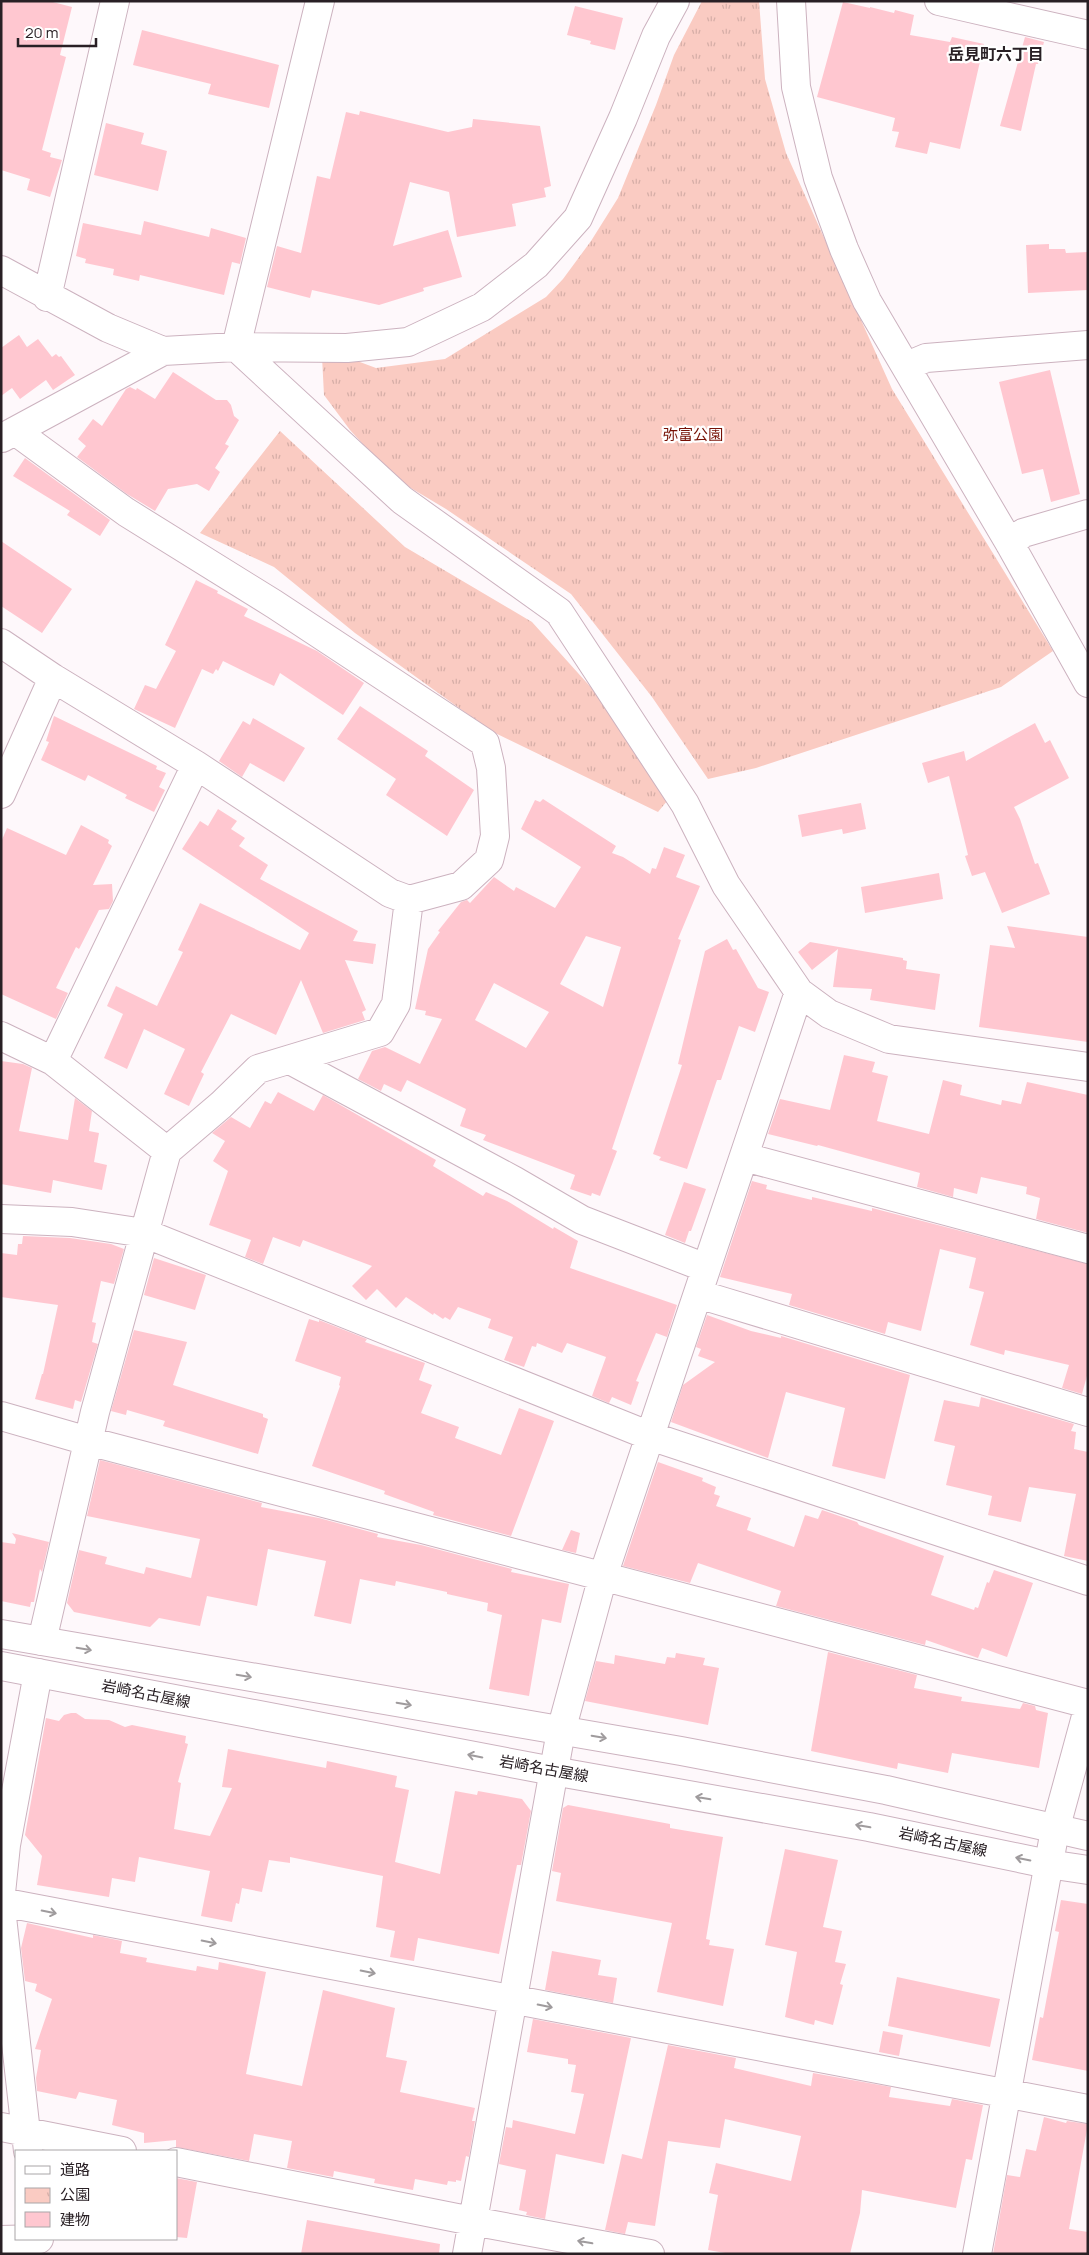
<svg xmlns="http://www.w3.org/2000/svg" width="1089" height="2255" font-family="Manrope,'Noto Sans JP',sans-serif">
<defs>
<pattern id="park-tufts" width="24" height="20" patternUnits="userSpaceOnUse" patternTransform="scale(1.25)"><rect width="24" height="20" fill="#facbc2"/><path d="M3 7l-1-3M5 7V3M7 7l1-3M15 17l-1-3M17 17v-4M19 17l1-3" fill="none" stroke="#d6aea7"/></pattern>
</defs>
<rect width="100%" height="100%" fill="#fef8fb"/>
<path fill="url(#park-tufts)" d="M702 1H759L765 79 786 153 892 389 1053 651 1001 687 756 768 708 779 652 697 571 594 446 509 394 478 350 430 324 395 322 357 341 355 376 368 445 359 546 297 563 279 591 241 618 198 656 105 674 55Z
M280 431 405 547 532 622 624 724 672 795 658 812 491 731 355 633 274 567 200 533Z"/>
<path fill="#ffc7d0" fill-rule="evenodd" d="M1 1H49L72 7 60 55 66 57 42 150 51 153 50 157 62 160 50 197 27 190 30 179 1 170Z
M843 2 870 8V7L894 13 895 10 914 15 910 35 950 42 952 37 984 44 960 149 930 142 927 154 895 147 899 132 892 131 895 118 817 97Z
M575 6 623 18 615 50 590 44 591 41 567 35Z
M142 30 279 65 269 108 208 94 211 84 133 65Z
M1025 37 1044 42 1038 64H1036L1021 131 1000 126Z
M360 111 448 132 472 127 473 119 540 126 551 186 544 188 546 197 512 204 516 226 457 237 449 192 410 182 393 246 448 230 462 277 423 288 424 291 379 305 312 290 310 298 267 287 277 246 301 253 317 176 330 179 346 112 359 115Z
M106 123 144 133 141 144 167 151 158 191 94 175Z
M144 221 209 237 211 228 246 238 240 264 232 262 224 295 140 275 139 281 113 275 114 269 85 263 86 259 76 256 83 223 141 235Z
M1049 244V249H1065L1066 253 1088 252V290L1028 293 1026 245Z
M19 335 27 347 38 339 52 357 56 354 59 357 61 356 75 375 53 390 46 380 20 399 12 388 1 396V348Z
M1050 370 1080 494 1051 502 1043 469 1022 474 999 382Z
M173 372 216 400H227L231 405 234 416 239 420 225 444 229 446 215 468 220 472 209 491 197 484 168 489 155 511 127 494 77 457 86 446 78 439 93 419 102 426 126 389 130 387 136 390 137 388 155 399Z
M25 458 110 520 100 536 67 515 70 511 13 476Z
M1 541 72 589 42 633 1 606Z
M196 580 218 591 217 593 248 609 244 616 317 651 364 683 343 715 280 673 274 686 223 661 218 671 216 669 213 674 202 669 175 728 134 709 145 685 156 689 176 651 165 645Z
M360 706 428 751 425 756 474 790 447 836 386 795 396 779 337 739Z
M54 716 157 766 156 769 166 773 159 787 165 790 154 812 125 798 127 795 88 775 85 781 41 760 49 742 46 741Z
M253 718 305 748 284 782 250 763 242 777 219 761 243 721 250 725Z
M1035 723 1045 743 1050 740 1069 778 1014 807 1020 819 1035 864 1038 863 1050 894 1002 913 985 872 972 876 965 856 968 855 949 776 928 783 922 763 964 751 966 761Z
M543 799 616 846 612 853 623 857 650 874 652 868 656 869 664 847 685 855 676 877 700 886 678 939 681 940 612 1149 617 1151 600 1196 592 1193 591 1196 570 1189 575 1175 483 1140 486 1135 460 1126 466 1109 407 1080 401 1092 384 1084 381 1091 358 1079 372 1051 385 1047 420 1064 442 1019 425 1015 426 1011 415 1009 428 949 440 932 438 931 461 902 467 900 470 903 494 877 514 891 516 887 555 908 581 867 521 829 535 800 540 802ZM586 936 621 947 603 1007 560 984ZM494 983 549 1012 526 1048 475 1020Z
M861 803 866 829 843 834 842 829 802 837 798 815Z
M218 809 237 821 231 829 245 838 239 846 268 865 260 879 358 931 353 941 376 944 373 964 345 960 366 1010 362 1012 365 1020 323 1033 301 980 276 1035 231 1014 201 1072 204 1074 189 1106 164 1094 185 1049 144 1029 127 1069 104 1058 123 1014 107 1006 116 986 157 1006 183 952 178 950 200 903 300 950 309 933 182 849 200 821 208 826Z
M81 825 109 840 108 843 112 846 93 885 112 884 113 901 109 909 99 910 79 949 76 947 56 988 68 993 56 1019 1 994V842L7 828 66 855Z
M939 873 943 899 865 913 861 887Z
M1007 926 1088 937V1042L979 1027 990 945 1015 948Z
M727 939 733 950 736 949 758 988 769 992 755 1032 739 1026 721 1080H717L687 1169 659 1160 661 1157 653 1154 682 1065 678 1064 705 951Z
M810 942 903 958V960L907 961 906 969 940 974 935 1010 870 1000 872 989 833 987 838 949 812 970 798 952Z
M844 1055 875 1062 872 1072 888 1076 877 1121 929 1134 943 1080 962 1085 960 1095 1001 1105 1002 1100 1021 1104 1027 1082 1088 1095V1233L1036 1219 1040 1198 1026 1194 1027 1187 981 1177 977 1194 954 1188 953 1197 917 1187 920 1173 818 1145 817 1146 768 1134 780 1099 830 1110Z
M1 1061 23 1064 32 1068 19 1131 68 1140 75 1098 92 1111 89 1131 99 1133 94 1162 107 1165 102 1190 53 1180 51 1193 1 1184Z
M278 1092 314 1111 323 1095 436 1160 433 1166 483 1196 486 1192 507 1201 553 1229 554 1227 578 1241 570 1268 677 1305 667 1337 656 1333 636 1381 639 1382 631 1405 612 1397 609 1403 592 1396 606 1357 567 1343 562 1353 537 1343 536 1347 532 1346 524 1367 504 1360 513 1337 488 1328 491 1319 458 1307 450 1320 445 1317 443 1319 434 1313 433 1315 406 1297 396 1308 377 1289 366 1300 352 1286 372 1266 303 1240 300 1247 273 1237 263 1264 245 1257 251 1240 209 1225 228 1171 213 1161 225 1141 212 1133 231 1117 250 1128 265 1101 271 1104Z
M752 1181 767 1185 766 1189 812 1200V1197L872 1211V1208L1088 1264V1372L1082 1394 1062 1388 1069 1365 1005 1350 1004 1355 970 1345 984 1292 969 1288 976 1258 940 1249 921 1331 888 1322 885 1334 789 1305 792 1294 720 1277Z
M684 1182 706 1189 691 1231H689L685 1243 665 1235Z
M23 1236 70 1238 111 1244 124 1249 114 1284 101 1281 92 1322 96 1323 92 1342 98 1344 81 1402 75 1400 73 1409 35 1399 42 1374H43L58 1305 1 1297V1253L17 1255 18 1244H22Z
M154 1258 206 1275 195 1310 144 1295Z
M707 1315 751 1331 781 1338V1336L910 1375 885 1479 832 1466 845 1408 786 1392 768 1458 671 1422 683 1385 715 1362 698 1356 701 1349 696 1347Z
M309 1319 319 1322V1320L367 1339 365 1342 425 1363 419 1380 432 1385 421 1413 459 1427 455 1438 501 1455 519 1408 554 1421 511 1536 433 1515 434 1512 384 1494 385 1491 312 1466 340 1386 339 1385 341 1377 295 1361Z
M134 1330 187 1342 173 1385 263 1414V1417L268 1419 258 1454 163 1426 165 1421 127 1410 126 1415 111 1411Z
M981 1397 1074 1424 1071 1431 1076 1432 1074 1449 1088 1452V1561L1064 1556 1076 1494 1029 1487 1021 1522 988 1515 992 1496 946 1485 955 1446 934 1441 944 1400 979 1407Z
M100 1460 262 1503 261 1507 319 1518 378 1534 377 1537 421 1545 512 1569 511 1572 569 1584 561 1623 542 1619 529 1696 489 1689 502 1615 487 1611 488 1603 447 1594V1592L396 1581 395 1586 360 1579 351 1624 314 1616 326 1561 268 1549 257 1606 207 1596 200 1626 159 1618 150 1627 74 1612 67 1603 79 1550 107 1557 105 1564 144 1574 146 1567 191 1578 200 1539 87 1516Z
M658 1462 703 1478 702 1481 716 1487 714 1494 720 1496 716 1506 751 1518 747 1530 794 1547 805 1515 818 1519 822 1510 857 1522 859 1525 944 1556 931 1595 974 1610 975 1607 978 1608 987 1582 989 1583 994 1570 1033 1583 1007 1657 982 1648 978 1658 926 1640 925 1645 776 1606 781 1591 698 1563 690 1583 623 1566Z
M571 1530 580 1533 576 1553 562 1550Z
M12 1533 49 1542 42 1572 40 1569 34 1602H31L30 1607 1 1601V1542L15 1544 16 1539Z
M828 1652 917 1675 914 1688 962 1697 961 1701 1020 1709 1023 1703 1035 1706 1036 1710 1048 1713 1039 1768 952 1753 948 1773 898 1763 897 1769 811 1751Z
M676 1653 705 1658 703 1665 719 1668 708 1725 585 1701 596 1661 614 1664 615 1655 665 1664 667 1657 675 1658Z
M71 1713H76L85 1719 109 1720 125 1727 132 1725 186 1736 185 1743 188 1744 178 1782 181 1783 174 1829 210 1836 232 1788 222 1787 228 1749 326 1768 327 1761 397 1776 395 1787 409 1790 395 1862 440 1874 455 1791 477 1795 478 1791 522 1799 531 1811 521 1865H517L499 1954 418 1938 414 1961 390 1957 395 1931 376 1927 383 1876 290 1857V1863L269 1860 262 1892 242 1888 239 1904 236 1903 232 1922 201 1916 210 1871 139 1857 135 1882 112 1878 109 1897 37 1885 42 1856 25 1835 46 1718 59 1721 64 1715Z
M568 1805 670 1824V1828L723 1837 706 1939 710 1940 709 1945 734 1949 723 2006 657 1992 672 1923 556 1901 561 1873 552 1871 563 1808Z
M785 1849 838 1860 823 1927 842 1931 835 1962 846 1964 840 1984 843 1985 833 2025 815 2020 814 2025 785 2017 797 1952 765 1945Z
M1061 1900 1088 1904V2071L1032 2060 1040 2017 1043 2018 1059 1932 1055 1931Z
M27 1923 93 1938V1935L122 1941 120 1953 147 1958 146 1962 196 1971 197 1966 218 1970 219 1962 266 1972 246 2074 302 2086 323 1990 395 2008 386 2057 407 2061 400 2092 475 2108 472 2121H475L469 2157 466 2156 461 2181 456 2180V2182L448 2181 447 2185 415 2179 413 2190 374 2183 375 2179 334 2171 333 2177 287 2168 292 2141 254 2134 249 2161 176 2147V2140L144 2143V2133L112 2125 117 2100 79 2092 76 2099 37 2091 36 2078 41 2050 35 2049 52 1999 35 1991 37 1984 25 1981 21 1948Z
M552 1951 601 1960 598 1975 617 1978 613 2003 545 1990Z
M897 1977 1000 1999 990 2047 888 2026Z
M533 2019 631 2038 604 2164 556 2154 545 2219 526 2215 527 2212 519 2210 526 2170 499 2164 506 2127 512 2128 513 2120 575 2134 584 2094 571 2092 576 2065 568 2064V2059L527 2052Z
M883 2031 903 2035 899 2056 879 2052Z
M668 2045 736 2058 734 2068 811 2086 813 2073 891 2087 889 2097 950 2106 952 2099 983 2105 972 2160 966 2159 956 2208 862 2190 860 2213 850 2254H731L708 2250 718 2195 709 2193 716 2163 791 2181 801 2136 725 2119 720 2148 668 2141 655 2226 628 2222 625 2234 605 2230 622 2154 642 2159Z
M1044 2117 1066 2123 1067 2121 1088 2124 1069 2229 1088 2232V2254H993L1007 2175 1020 2177 1026 2149 1036 2151Z
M176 2178 197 2182 187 2238 176 2237Z
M307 2220 440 2244 439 2254H301Z"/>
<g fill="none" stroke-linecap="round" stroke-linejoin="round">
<defs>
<path id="minor" d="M320 1 236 347 347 348 408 342 482 307 536 265 578 218 623 118 656 36 675 1
M791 1 796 87 818 178 844 249 867 301 1010 544 1088 683
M939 1 1088 35
M1 270 108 328 163 351 236 347 402 500 559 612 685 804 726 885 799 992 829 1014 889 1039 1088 1067
M47 297 115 1
M907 366 926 358 1088 345
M2 438 163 351
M1010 544 1023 533 1088 514
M1 643 53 678 196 765 390 893 409 900 461 886 489 860 495 836 491 768 485 743 274 604 126 512 15 431
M1 794 53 678
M1 1036 53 1061 167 1151
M290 1060 515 1181 582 1220 706 1268
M53 1061 196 765
M744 1157 1088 1249
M1 1219 72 1222 144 1233 650 1436 1088 1581
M698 1294 1088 1412
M1 1416 88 1441 1088 1704
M42 1641 95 1412 167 1151 221 1105 258 1069 380 1032 396 1004 409 900
M1 1893 6 1845 38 1673
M1 1902 1088 2109
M1 1908 28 2151
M1 2127 122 2151
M176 2162 472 2221 650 2254
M1 2240 39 2239
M467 2254 561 1731 603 1576 799 992
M977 2254 1055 1830 1088 1709"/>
<path id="major" d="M1 1634 681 1751 886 1790 1088 1836
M1 1666 553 1771 869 1827 1048 1864 1088 1870"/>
</defs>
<use href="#minor" stroke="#ccb2bf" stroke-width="30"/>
<use href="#major" stroke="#ccb2bf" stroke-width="30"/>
<use href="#minor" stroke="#fff" stroke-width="28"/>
<use href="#major" stroke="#fff" stroke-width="28"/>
</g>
<defs><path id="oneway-shaft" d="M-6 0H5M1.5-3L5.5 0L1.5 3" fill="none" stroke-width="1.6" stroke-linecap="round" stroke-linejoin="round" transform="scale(1.25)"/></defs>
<g stroke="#9f9b9d">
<use href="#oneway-shaft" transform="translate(84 1649) rotate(10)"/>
<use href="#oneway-shaft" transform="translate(244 1676) rotate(10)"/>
<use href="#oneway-shaft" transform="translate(404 1704) rotate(10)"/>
<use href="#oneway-shaft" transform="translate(599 1737) rotate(10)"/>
<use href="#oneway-shaft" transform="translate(475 1756) rotate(-169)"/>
<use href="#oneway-shaft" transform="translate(703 1798) rotate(-170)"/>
<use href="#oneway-shaft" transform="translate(863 1826) rotate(-170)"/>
<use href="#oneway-shaft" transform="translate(1023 1859) rotate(-168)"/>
<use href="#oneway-shaft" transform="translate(49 1912) rotate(11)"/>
<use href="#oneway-shaft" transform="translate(209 1942) rotate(11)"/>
<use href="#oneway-shaft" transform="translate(368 1972) rotate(11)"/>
<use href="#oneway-shaft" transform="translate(545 2006) rotate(11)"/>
<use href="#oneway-shaft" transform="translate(585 2242) rotate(-170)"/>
</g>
<g text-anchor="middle" stroke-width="4.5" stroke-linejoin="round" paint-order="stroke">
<g font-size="15" fill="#771105" stroke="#fff">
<text x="693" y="440">弥富公園</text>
</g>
<g font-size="15" fill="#292025" stroke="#fff">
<text transform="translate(146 1694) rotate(11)" y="5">岩崎名古屋線</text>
<text transform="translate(544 1769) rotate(10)" y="5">岩崎名古屋線</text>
<text transform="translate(943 1842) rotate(12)" y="5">岩崎名古屋線</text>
</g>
<g font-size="16" font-weight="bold" fill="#292025" stroke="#fff">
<text x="996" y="60">岳見町六丁目</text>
</g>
</g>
<rect width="1089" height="2255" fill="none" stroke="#292025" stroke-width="5"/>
<rect x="15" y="2150" width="162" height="90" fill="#ffffff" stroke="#a9a6a8"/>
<rect x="25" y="2166" width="25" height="8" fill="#ffffff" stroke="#a9a6a8"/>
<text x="60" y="2175" font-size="15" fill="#292025">道路</text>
<rect x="25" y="2188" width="25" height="15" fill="url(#park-tufts)" stroke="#a9a6a8"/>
<text x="60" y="2200" font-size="15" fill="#292025">公園</text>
<rect x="25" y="2212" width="25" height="15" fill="#ffc7d0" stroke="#a9a6a8"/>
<text x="60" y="2225" font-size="15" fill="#292025">建物</text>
<path d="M18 38v8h78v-8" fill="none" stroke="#292025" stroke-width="2.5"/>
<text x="25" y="38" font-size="15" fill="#292025" stroke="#ffffff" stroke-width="4" paint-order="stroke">20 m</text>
</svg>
